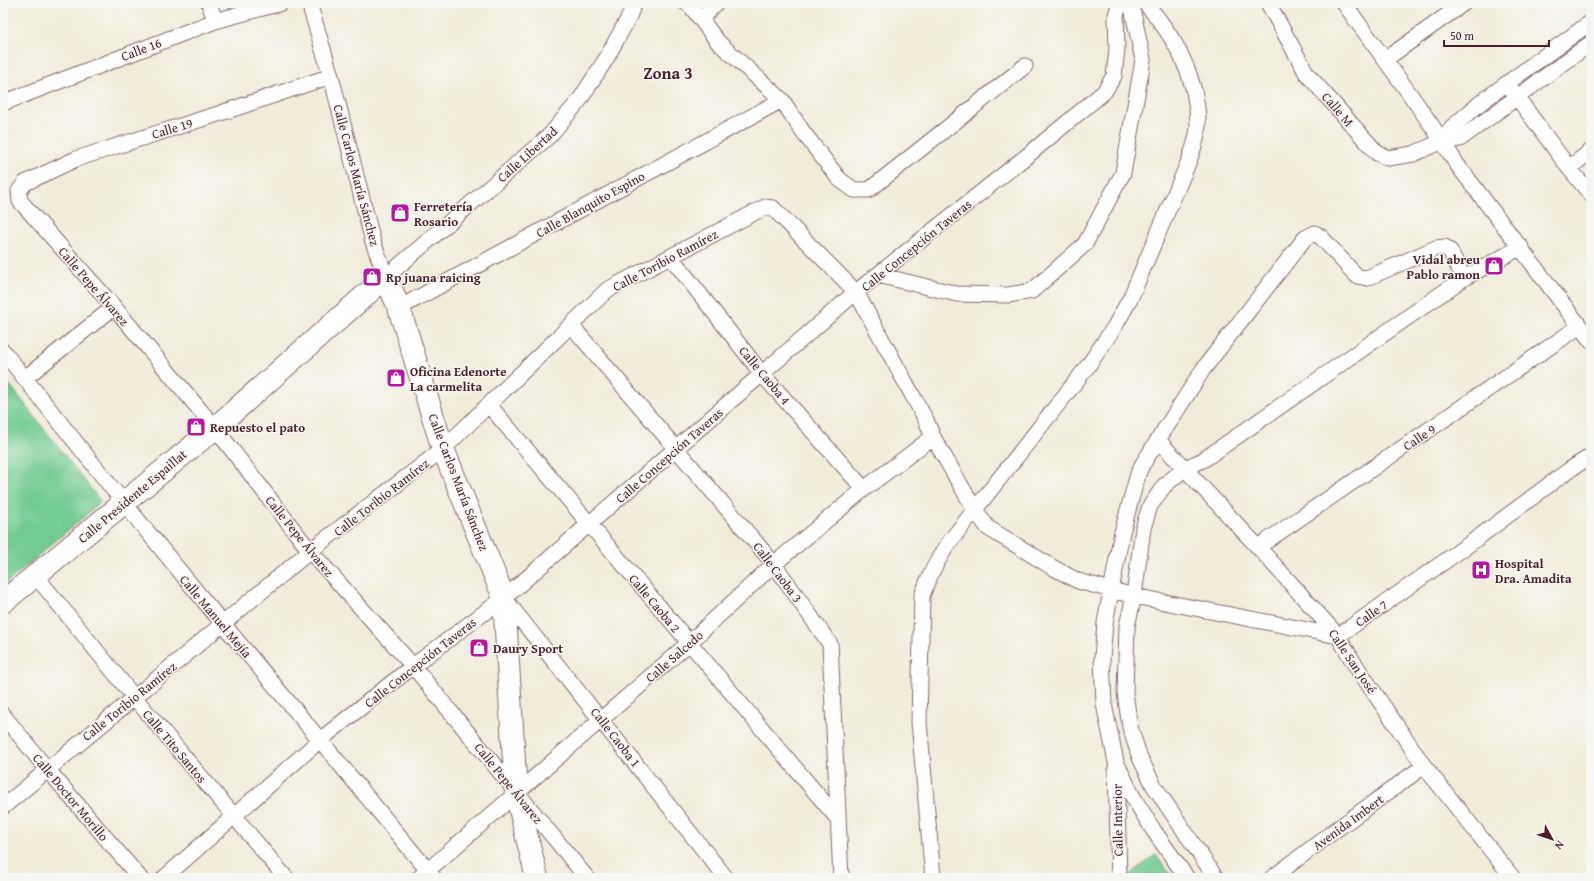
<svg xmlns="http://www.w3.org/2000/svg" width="1594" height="881" font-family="'Gentium Book Plus',serif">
<rect width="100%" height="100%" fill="#f6f6f2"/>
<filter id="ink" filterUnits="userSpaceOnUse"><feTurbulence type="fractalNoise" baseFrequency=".025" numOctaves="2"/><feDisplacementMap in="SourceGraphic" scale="8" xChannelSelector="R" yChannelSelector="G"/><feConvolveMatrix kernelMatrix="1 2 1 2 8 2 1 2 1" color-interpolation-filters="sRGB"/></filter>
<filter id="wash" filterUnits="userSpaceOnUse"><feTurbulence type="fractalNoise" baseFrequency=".012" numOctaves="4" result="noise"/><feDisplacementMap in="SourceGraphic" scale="16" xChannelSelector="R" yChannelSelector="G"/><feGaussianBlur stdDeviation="0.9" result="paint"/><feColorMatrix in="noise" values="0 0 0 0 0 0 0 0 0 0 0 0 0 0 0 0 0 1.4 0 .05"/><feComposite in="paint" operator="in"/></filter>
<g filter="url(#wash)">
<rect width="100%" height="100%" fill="#f1ecda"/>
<path fill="#70ca92" stroke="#5d745e" d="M3 376 101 502 3 586Z
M1156 855 1173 878H1125Z"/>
</g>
<g filter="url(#ink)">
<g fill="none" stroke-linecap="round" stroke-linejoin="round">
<defs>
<path id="street" d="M209 3 215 21
M309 3 331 76 373 242 386 277 549 136 579 101 606 59 629 17 634 3
M686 3 690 5 718 42 782 100 803 132 839 179 854 190H869L1025 66
M1268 3 1307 74 1377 153 1388 158 1413 154 1443 141 1460 139 1591 43
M1344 3C1381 56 1422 107 1456 163L1591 341
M701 19 716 3
M1386 59 1464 3
M331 76 218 114 76 159 25 183 19 191 20 201 114 307 215 428 310 551 413 666 587 878
M1511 89 1569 168 1591 195
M3 103 215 21 281 3
M1443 141 1452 127 1484 100 1591 22
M1569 168 1591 151
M671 257 762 374 864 489
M878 275 957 294 1008 295 1032 291 1085 244 1123 173 1143 60 1131 3
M399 308 782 100
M571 325 774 564 830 644 841 878
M3 351 124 503 223 624 320 740 434 878
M25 378 114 307
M489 405 838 819
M1158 440 1258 547 1338 636 1354 663 1424 766 1513 878
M1258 547 1580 326
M36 576 134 697 286 878
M504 598 726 878
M3 715 47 769 140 878
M1116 767 1119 878
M3 807 310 551 443 449 607 290 765 207 773 208 856 292 926 420 933 437 975 510 988 528 1052 567 1078 581 1134 596 1338 636 1468 545 1569 470 1591 456
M164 878 320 740 413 666 504 598 856 292 1033 151 1104 92 1114 76 1117 49 1116 15 1120 3
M419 878 689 643 774 564 864 489 933 437
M933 878 919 722 922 596C929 575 938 558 951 540L1088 366 1115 326 1130 299 1189 161C1193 149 1198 138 1198 125 1198 79 1175 36 1145 3
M1187 878 1154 831 1133 797 1116 762 1104 704 1102 658 1105 623 1122 532 1138 474 1142 465 1204 368 1305 238 1315 233 1322 238 1352 271 1357 276 1367 278 1436 248 1445 247 1450 251 1464 278
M1216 878 1154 786 1140 758 1130 727 1125 693 1127 626 1134 596 1143 528 1150 506 1164 486 1185 468 1203 460 1464 278 1521 247
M1272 878 1337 829 1424 766"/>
<path id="secondary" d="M3 602 215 428 386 277 399 308 443 449 504 598 516 793 537 878"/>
</defs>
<use href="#street" stroke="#846768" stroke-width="17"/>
<use href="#secondary" stroke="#846768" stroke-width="24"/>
<use href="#street" stroke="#fff" stroke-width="15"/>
<use href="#secondary" stroke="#fff" stroke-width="22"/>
</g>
</g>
<defs>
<symbol id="shop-square" viewBox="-11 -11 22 22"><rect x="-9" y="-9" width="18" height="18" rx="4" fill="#b5179e" stroke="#f6f6f2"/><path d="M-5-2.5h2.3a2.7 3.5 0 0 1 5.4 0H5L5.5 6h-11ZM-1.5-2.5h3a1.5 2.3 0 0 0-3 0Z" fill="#fff"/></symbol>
<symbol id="hospital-square" viewBox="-11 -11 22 22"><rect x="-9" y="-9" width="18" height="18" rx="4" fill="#b5179e" stroke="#f6f6f2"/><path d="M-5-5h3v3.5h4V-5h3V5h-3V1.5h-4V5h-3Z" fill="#fff"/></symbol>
</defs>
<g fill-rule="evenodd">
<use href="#shop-square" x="389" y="202" width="22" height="22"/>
<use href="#shop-square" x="1483" y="255" width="22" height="22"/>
<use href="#shop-square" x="361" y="266" width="22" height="22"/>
<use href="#shop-square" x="385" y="367" width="22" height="22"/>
<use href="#shop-square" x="185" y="416" width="22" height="22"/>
<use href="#hospital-square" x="1470" y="559" width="22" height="22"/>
<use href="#shop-square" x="468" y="637" width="22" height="22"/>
</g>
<g text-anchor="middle" stroke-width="3" stroke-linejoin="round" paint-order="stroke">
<g font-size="13" fill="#4a1f2b" stroke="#f6f6f2">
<text transform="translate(141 49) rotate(-21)" y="5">Calle 16</text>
<text transform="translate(1338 109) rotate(49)" y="5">Calle M</text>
<text transform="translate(172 128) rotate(-17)" y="5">Calle 19</text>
<text transform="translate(527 154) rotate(-42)" y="5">Calle Libertad</text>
<text transform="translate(357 175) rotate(75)" y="5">Calle Carlos María Sánchez</text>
<text transform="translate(590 204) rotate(-29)" y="5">Calle Blanquito Espino</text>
<text transform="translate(916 245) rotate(-39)" y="5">Calle Concepción Taveras</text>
<text transform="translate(665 260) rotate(-28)" y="5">Calle Toribio Ramírez</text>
<text transform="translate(94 286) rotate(49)" y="5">Calle Pepe Álvarez</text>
<text transform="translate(765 375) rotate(50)" y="5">Calle Caoba 4</text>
<text transform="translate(1419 437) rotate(-34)" y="5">Calle 9</text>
<text transform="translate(669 455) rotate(-41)" y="5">Calle Concepción Taveras</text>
<text transform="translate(459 482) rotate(69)" y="5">Calle Carlos María Sánchez</text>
<text transform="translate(132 496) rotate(-40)" y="5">Calle Presidente Espaillat</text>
<text transform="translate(381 497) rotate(-38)" y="5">Calle Toribio Ramírez</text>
<text transform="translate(300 536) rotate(51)" y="5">Calle Pepe Álvarez</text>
<text transform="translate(778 572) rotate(53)" y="5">Calle Caoba 3</text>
<text transform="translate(655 603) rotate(50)" y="5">Calle Caoba 2</text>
<text transform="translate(1371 613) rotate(-35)" y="5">Calle 7</text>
<text transform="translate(216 616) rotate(50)" y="5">Calle Manuel Mejía</text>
<text transform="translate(674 656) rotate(-41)" y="5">Calle Salcedo</text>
<text transform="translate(1353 661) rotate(56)" y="5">Calle San José</text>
<text transform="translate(420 662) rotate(-38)" y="5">Calle Concepción Taveras</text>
<text transform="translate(129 701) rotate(-39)" y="5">Calle Toribio Ramírez</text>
<text transform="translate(616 737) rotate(52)" y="5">Calle Caoba 1</text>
<text transform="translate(175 746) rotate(50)" y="5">Calle Tito Santos</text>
<text transform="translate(509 783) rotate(51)" y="5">Calle Pepe Álvarez</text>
<text transform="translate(71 797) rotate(50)" y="5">Calle Doctor Morillo</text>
<text transform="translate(1117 820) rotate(-91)" y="5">Calle Interior</text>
<text transform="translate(1348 822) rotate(-36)" y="5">Avenida Imbert</text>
</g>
<g font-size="13" font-weight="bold" fill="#4a1f2b" stroke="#f6f6f2" text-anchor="start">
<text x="414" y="211">Ferretería<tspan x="414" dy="15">Rosario</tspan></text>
<text x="1480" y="264" text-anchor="end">Vidal abreu<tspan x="1480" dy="15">Pablo ramon</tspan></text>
<text x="386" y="282">Rp juana raicing</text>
<text x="410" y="376">Oficina Edenorte<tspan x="410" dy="15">La carmelita</tspan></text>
<text x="210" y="432">Repuesto el pato</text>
<text x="1495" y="568">Hospital<tspan x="1495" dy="15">Dra. Amadita</tspan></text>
<text x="493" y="653">Daury Sport</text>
</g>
<g font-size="17" font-weight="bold" fill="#4a1f2b" stroke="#f6f6f2">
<text x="668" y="79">Zona 3</text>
</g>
</g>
<rect width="1594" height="881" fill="none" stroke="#f6f6f2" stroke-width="16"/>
<g transform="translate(1552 839) rotate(130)" stroke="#f6f6f2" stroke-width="3" paint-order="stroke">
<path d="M0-3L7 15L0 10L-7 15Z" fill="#4a1f2b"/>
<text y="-6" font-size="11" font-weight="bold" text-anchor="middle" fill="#4a1f2b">N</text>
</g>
<path d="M1444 40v6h105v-6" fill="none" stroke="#4a1f2b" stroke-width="2"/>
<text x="1450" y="40" font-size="12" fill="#4a1f2b" stroke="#f6f6f2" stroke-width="3" paint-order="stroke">50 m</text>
</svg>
